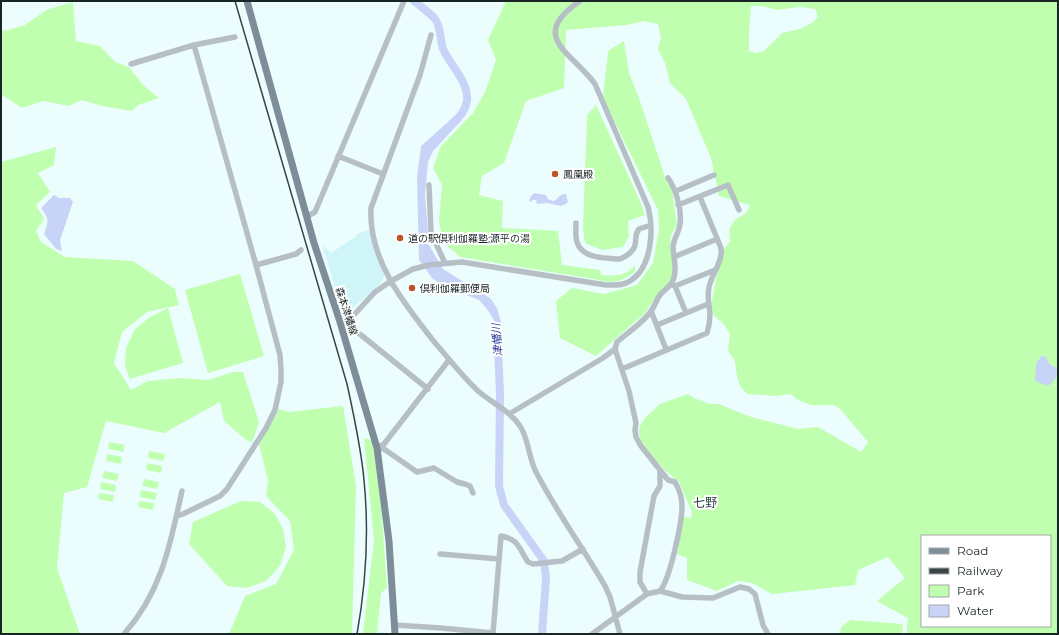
<svg xmlns="http://www.w3.org/2000/svg" width="1059" height="635" font-family="Montserrat,'Noto Sans JP',sans-serif">
<rect width="100%" height="100%" fill="#ecfdfe"/>
<path fill="#cff5f9" d="M369 230 384 275 383 280 374 290 351 309H346L343 307 337 293 322 245 331 253 355 237 357 234Z"/>
<path fill="#c0ffaf" fill-rule="evenodd" d="M506 1H1058V634H906L908 618 877 601 905 578 888 557 858 570 855 585 772 594 752 583 738 581 717 591 687 580V558L677 554 684 517 691 518 692 512 679 482 666 471 653 458 640 439 639 431 640 426 645 418 660 404 688 394 694 398 710 404H719L748 416 798 429 818 427 861 452 868 442 841 410 834 405H811L798 400 791 394 775 396 747 394 740 386 737 376 735 361 728 351 730 334 723 323 714 316 711 306 716 279 725 248 730 241 729 229 735 220 746 213 750 205 719 196 711 158 697 125 686 99 670 83 665 63 658 49 661 38 658 24 644 21 627 25 566 30 564 88 526 101 504 163 482 176 479 195 503 201 502 228 558 231 562 265 600 270 601 275C616 276 624 277 635 265V271C622 284 609 283 593 279L460 257 443 242 439 221 442 185 433 168 441 146 473 113 485 92 496 60 488 40ZM751 6H761L777 10 800 7 815 9 818 17 812 23 800 29 782 33 764 51 756 53 749 51V34ZM922 536H1050V626H922Z
M73 2 76 41 100 46 115 62 129 67 143 85 159 98 138 105 132 111 102 106 82 100 69 106 43 101 22 108 1 94V31L8 30 25 25 46 10Z
M624 41 629 73 639 98 666 180 672 190 677 225 671 235 670 247 672 257V275L671 280 656 297 644 314 596 356 560 338 556 301 572 288 604 294 637 285 653 263 659 230 658 210 603 98 608 51Z
M596 105 640 201 645 215 628 221 629 236 623 247 602 250 585 243 583 229 587 115Z
M56 147 54 165 38 173 50 192 36 205 44 219 36 231 41 242 65 257 133 261 175 289 179 305 147 312 122 332 114 363 131 390 148 381 179 378 208 380 233 372H243L259 422 252 443 245 439 224 421 220 402 164 433 106 421 87 487 64 493 57 568 80 634H1V162Z
M240 274 264 356 208 373 185 290Z
M168 308 183 363 130 379 125 366 126 348 135 329 150 317Z
M343 406 356 486 352 634H229L245 596 276 584 294 550 290 521 266 496 268 480 259 444 279 409 289 412Z
M364 438 372 440 381 502 387 588 381 593 377 634H363L374 540Z
M109 442 125 445 123 452 108 449Z
M149 451 165 454 163 461 148 458Z
M107 454 122 457 121 464 106 461Z
M147 463 162 466 161 473 146 470Z
M104 471 119 474 117 481 102 478Z
M144 479 159 482 157 489 142 486Z
M101 482 116 485 115 492 100 489Z
M141 490 157 493 155 500 140 497Z
M99 493 114 495 113 502 98 499Z
M139 501 154 503 153 510 138 507Z
M241 501 260 502 275 514 283 529 286 547 280 566 266 581 247 588 227 586 189 544 193 522Z
M850 620 903 624 902 634H840L841 627Z"/>
<path fill="#c8d4f7" d="M457 114 462 120 433 151 428 162 425 195 429 245 443 269 490 298 497 308 501 322 503 357 494 356 495 336 494 320 487 309 479 300 442 285 432 278 419 260 417 177 421 146Z
M534 193 546 195 548 199 553 201 556 200C559 196 561 194 566 194L568 202C562 209 554 204 547 203 544 203 541 204 537 204L536 200H533L530 202 529 201 531 196Z
M54 195 59 198H70L73 202 60 240 62 251 56 249 44 234C49 221 49 219 41 208Z
M1041 356H1045L1049 363 1054 367 1058 366C1058 375 1056 380 1048 386L1035 381 1036 364Z"/>
<g fill="none" stroke-linecap="round" stroke-linejoin="round">
<path stroke="#c8d4f7" stroke-width="8" d="M414 1C421 7 429 12 435 19 441 26 440 40 443 49 450 65 469 82 467 101 465 112 459 117 452 124
M498 347 500 394 499 486 504 505 544 561 546 579 542 634"/>
<path stroke="#b6bfc5" stroke-width="5.5" d="M431 35 420 75 371 208C368 260 405 305 436 344 450 360 463 377 478 391 492 403 510 411 520 426 528 437 529 459 536 472 556 511 583 548 605 586L610 597 620 634
M131 64 194 45 235 37
M338 156 383 174
M429 185 431 233 445 263
M676 191 714 175
M678 205 728 185 739 210
M308 216 315 212 404 1
M576 223C576 229 575 236 577 242 582 259 605 258 619 259 625 258 634 251 635 245 637 238 634 235 639 229L651 225
M674 257 717 239
M256 265 296 254 301 250
M671 284 675 286 715 270
M675 286 686 313
M651 311 666 349
M340 322 352 317 375 292 391 281 413 269 429 265 462 262 606 285C614 285 623 286 630 281 652 268 654 229 648 207L595 84C572 52 527 37 580 1
M340 322 361 335 428 389
M657 325 708 304
M615 349 617 342C626 334 645 321 651 311 655 306 656 300 660 295 663 291 668 288 671 284 678 274 674 259 673 248 673 239 679 233 680 224 682 210 676 189 668 178
M622 369 707 333C709 327 710 320 710 314 709 304 707 297 709 287 712 274 723 261 721 248L700 197
M509 414 603 358 615 349 629 391 636 423 635 430 636 437 641 446 660 470V486L654 496 640 572V582L647 594
M377 448 384 444 449 360
M377 448 384 449 417 472 434 468 457 482 465 484 470 486 473 493
M177 516 183 514 220 496 227 489 266 428 275 410 281 382V370L280 355 256 265 194 45
M440 554 499 559
M660 591C670 579 682 523 682 506 682 498 679 489 675 482L668 480 661 471
M394 625 441 628 493 633 501 536C519 539 519 549 528 562L533 564 562 561 583 549
M124 634C162 591 170 545 182 491
M592 634 647 594 660 591 682 597 713 598 740 587 749 589 755 594 763 625 768 634"/>
<path stroke="#7e8e99" stroke-width="7" d="M247 1 314 243 340 322 377 448 389 541 395 634"/>
<path stroke="#394546" stroke-width="1.5" d="M235 1 347 384C354 416 361 447 364 480 369 531 366 584 357 634"/>
</g>
<g fill="#bb542a" stroke="#fff" stroke-width="1.5">
<circle cx="555" cy="174" r="4"/>
<circle cx="400" cy="238" r="4"/>
<circle cx="412" cy="288" r="4"/>
</g>
<g text-anchor="middle" stroke-width="4" stroke-linejoin="round" paint-order="stroke">
<g font-size="10" fill="#192425" stroke="#fff" text-anchor="start">
<text x="563" y="178">鳳凰殿</text>
<text x="408" y="242">道の駅倶利伽羅塾;源平の湯</text>
<text x="420" y="292">倶利伽羅郵便局</text>
</g>
<g font-size="10" fill="#192425" stroke="#fff">
<text transform="translate(347 311) rotate(72)" y="4">森本津幡線</text>
</g>
<g font-size="11" font-style="italic" fill="#2a3c9a" stroke="#fff">
<text transform="translate(497 340) rotate(-94)" y="4">津幡川</text>
</g>
<g font-size="12" fill="#283f42" stroke="#fff">
<text x="705" y="507">七野</text>
</g>
</g>
<rect width="1059" height="635" fill="none" stroke="#192425" stroke-width="4"/>
<rect x="921" y="535" width="130" height="92" fill="#ffffff" stroke="#a3a7a8"/>
<rect x="929" y="548" width="20" height="6" fill="#7e8e99" stroke="#a3a7a8"/>
<text x="957" y="555" font-size="12" fill="#192425">Road</text>
<rect x="929" y="568" width="20" height="6" fill="#394546" stroke="#a3a7a8"/>
<text x="957" y="575" font-size="12" fill="#192425">Railway</text>
<rect x="929" y="585" width="20" height="12" fill="#c0ffaf" stroke="#a3a7a8"/>
<text x="957" y="595" font-size="12" fill="#192425">Park</text>
<rect x="929" y="605" width="20" height="12" fill="#c8d4f7" stroke="#a3a7a8"/>
<text x="957" y="615" font-size="12" fill="#192425">Water</text>
</svg>
